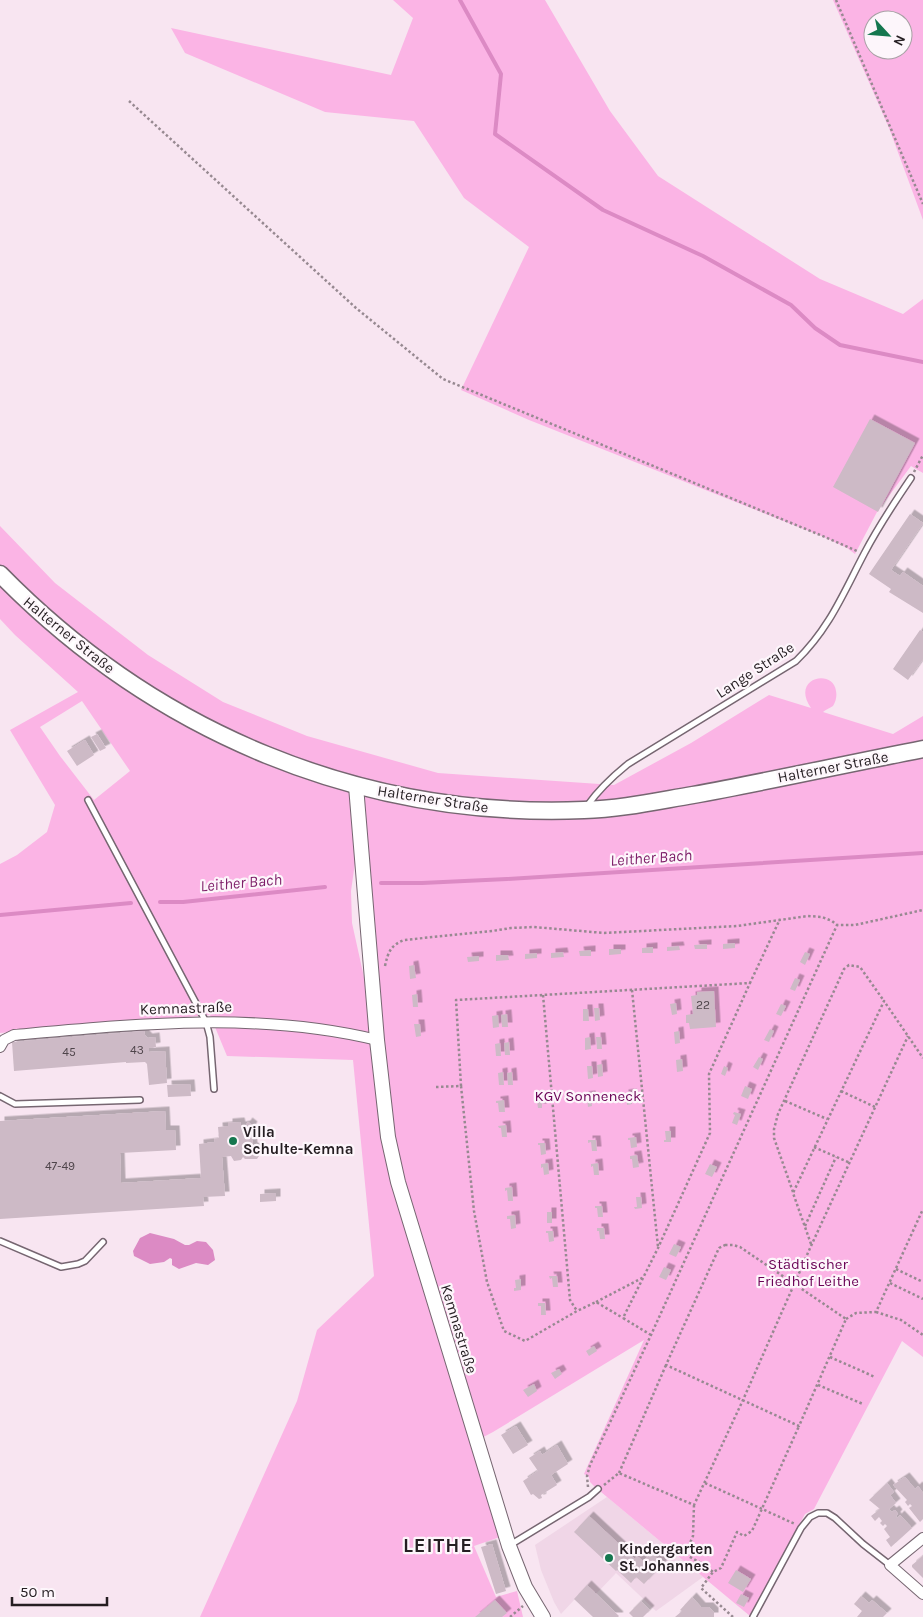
<svg xmlns="http://www.w3.org/2000/svg" width="923" height="1617" font-family="Karla,sans-serif">
<defs>
<filter id="shadow"><feDropShadow dx="4.5" dy="-4.5" stdDeviation="0" flood-color="#0004"/></filter>
</defs>
<rect width="100%" height="100%" fill="#f8e5f1"/>
<path fill="#f0d6e7" d="M607 1497 703 1577 656 1611 616 1573 596 1594 587 1586 561 1614 554 1602 541 1570 535 1545Z"/>
<path fill="#fbb4e5" fill-rule="evenodd" d="M393 0H545L610 111 658 176 820 279 903 314 923 299V473L911 466 877 512 855 554 847 548 824 537 529 420 461 390 529 247 464 198 414 121 325 112 185 53 171 28 391 75 413 18Z
M833 0H923V220L889 128ZM873 20H903V50H873Z
M0 526 55 583 148 655 223 702 307 736 438 773 614 785 691 743 769 695 811 708C790 678 833 668 836 691 837 696 836 701 833 706 830 708 825 710 823 712L893 734 923 716V746L622 806 584 807 501 809 440 801 381 792 356 785 288 762 287 765 355 788 359 835 351 891 352 923 375 1027 381 1082 383 1073 378 1041 365 872 356 788 441 805 501 811 577 813 622 809 719 792 923 751V1357L902 1341 814 1509 805 1514 750 1616 595 1487 590 1482 589 1477 584 1474 644 1340 493 1432 470 1444 500 1537 474 1546 496 1597 517 1591 523 1617H200L297 1401 317 1330 374 1276 353 1060 227 1056 210 1015 0 1033V864L17 855 47 832 55 805 10 730 78 692 15 635 0 619ZM82 701 130 771 94 800 60 756 40 727Z"/>
<path fill="#dc8ac4" d="M150 1233 174 1239 185 1245H189L197 1241 206 1242 213 1250 215 1260 208 1265 196 1263 179 1269 172 1265V1259L170 1258 164 1262 150 1264 134 1256 133 1251 140 1238Z"/>
<g fill="none" stroke-linecap="round" stroke-linejoin="round">
<path stroke="#dc8ac4" stroke-width="4" d="M460 0 501 74 495 134 603 210 703 256 791 305 815 328 840 345 923 362
M381 883H422L507 879 923 853
M160 902H183L325 887
M0 915 131 903"/>
</g>
<path fill="#cdbac6" filter="url(#shadow)" d="M870 419 915 443 878 512 833 487Z
M910 514 923 523 891 570 900 576 903 572 923 586V613L889 592 891 589 869 574Z
M920 630 923 632V659L908 680 893 669Z
M97 734 106 748 100 751 91 737Z
M85 740 94 755 77 766 67 751Z
M735 943V948L723 949V944Z
M707 944V949H695L694 945Z
M679 946 680 950 667 951V947Z
M653 947V953H642V948Z
M609 949H621V954L609 955Z
M591 950V956H580L579 951Z
M563 952 564 957 551 958V953Z
M805 952 810 954 805 965 800 962Z
M537 953V958L525 959V954Z
M496 955H508L509 960 496 961Z
M479 956V961L468 962 467 957Z
M414 965 416 978 410 979 409 966Z
M795 978 800 980 795 991 790 989Z
M714 991 716 1027 690 1029 689 1023H686V1015L693 1014 691 996 697 995V992Z
M417 994 418 1007H413L412 995Z
M676 1003 677 1014 672 1015 670 1004Z
M781 1004 786 1006 781 1016 776 1014Z
M594 1008H599L600 1020 595 1021Z
M583 1009H588L589 1021H583Z
M507 1014 508 1027H502L501 1015Z
M498 1015 499 1027 493 1028 492 1016Z
M414 1024H420L421 1036 416 1037Z
M770 1029 774 1031 769 1042 764 1040Z
M144 1031 145 1035 148 1038 155 1037 156 1047 149 1048V1052L165 1051 167 1083 149 1085 147 1064 145 1062 126 1063V1062L14 1071 12 1042Z
M679 1031 680 1043 675 1044 674 1032Z
M590 1037 591 1049 585 1050V1038Z
M596 1037H601L602 1049H597Z
M509 1042 510 1055H505L504 1043Z
M500 1043 501 1056H496L495 1044Z
M759 1057 763 1059 758 1070 753 1067Z
M682 1059 683 1071 677 1072 676 1060Z
M602 1064 603 1076 598 1077 597 1065Z
M587 1066H592L593 1078 588 1079Z
M724 1066 728 1068 725 1076 721 1074Z
M503 1072 504 1085H499L498 1073Z
M512 1072 513 1085H508L507 1073Z
M190 1084 191 1096 168 1097 167 1085Z
M745 1086 752 1089 748 1099 741 1096Z
M632 1093V1104L627 1105 626 1096H624V1094Z
M591 1095 592 1106 588 1107 587 1098H584V1096Z
M542 1097V1108H538L537 1101H535V1098Z
M504 1100 505 1112H499L498 1103H496V1101Z
M165 1111 166 1130H175L176 1150 120 1153 121 1183 201 1178 199 1144 215 1142 214 1139 219 1138 218 1127 228 1126V1123L240 1122 241 1126 246 1125 248 1122 253 1126 251 1129 253 1147 258 1149 259 1156 257 1159H245L243 1157 241 1160 234 1161 231 1156 222 1157 225 1196 203 1197 204 1206 0 1219V1121Z
M734 1112 741 1114 737 1125 732 1123 735 1115 733 1114Z
M506 1125 507 1137H502L501 1128H499L498 1126Z
M665 1131H671V1142H664V1140H666Z
M636 1137 637 1147 631 1148 630 1140H628V1138Z
M588 1140H596L597 1151H592L591 1142 588 1143Z
M538 1143H545L546 1154 541 1155 540 1145H538Z
M637 1155 639 1167 633 1168 632 1159H630V1156Z
M548 1163 549 1174 544 1175 543 1167 541 1168V1164Z
M598 1163 599 1175H594L593 1166 591 1167V1164Z
M710 1164 717 1167 712 1177 705 1174Z
M512 1187 513 1201H508L507 1190 505 1191V1188Z
M276 1193V1201L260 1202V1194Z
M636 1197H641L642 1208 635 1209 634 1207H637Z
M595 1206H602L603 1217H598L597 1208H595Z
M547 1212H552V1223H547Z
M515 1215 516 1228 511 1229 510 1219H507V1216Z
M597 1228H604L605 1239H600L599 1231H597Z
M546 1231H553L554 1241 549 1242 548 1233H546Z
M674 1244 681 1247 676 1257 669 1254Z
M664 1267 671 1270 666 1280 659 1277Z
M549 1276H557L558 1287H553L552 1278 550 1279Z
M521 1279V1290L514 1291V1288H516L515 1280Z
M538 1303H545L546 1315H541V1306H538Z
M594 1346 597 1351 589 1356 586 1351Z
M559 1369 562 1374 555 1379 551 1373Z
M534 1384 537 1391 528 1397 523 1390Z
M516 1426 528 1445 513 1454 501 1435Z
M557 1445 568 1464 551 1475 557 1485 541 1495 542 1498 539 1499 533 1494 531 1495 523 1481 538 1471 529 1458 540 1451 542 1455Z
M905 1477 915 1489 918 1486 923 1493V1519L920 1522 909 1508 912 1506 910 1504 908 1506 905 1502 907 1500 893 1485Z
M887 1483 894 1492 890 1495 896 1503 889 1509 892 1512 895 1510 898 1514 896 1516 897 1518 900 1515 912 1528 891 1547 886 1540 890 1537 884 1529 887 1526 885 1524 883 1526 880 1523 882 1521 879 1517 875 1521 871 1516 880 1509 869 1500Z
M589 1516 635 1559 637 1556 643 1561 651 1553 663 1564 644 1584 636 1577 631 1583 617 1570 616 1571 574 1532Z
M492 1544 506 1591 496 1594 481 1547Z
M923 1556V1578L912 1567V1565Z
M736 1570 751 1579 743 1592 728 1583Z
M587 1585 619 1616 618 1617H593L574 1599Z
M741 1594 749 1598 744 1607 736 1603Z
M861 1596 869 1603 872 1600 887 1613 883 1617H857L862 1611 854 1604Z
M692 1597 701 1607H709L714 1612V1617H675L682 1611 680 1610Z
M495 1600 507 1613 502 1617H475Z
M641 1601 650 1610 643 1617H633L629 1613Z"/>
<g fill="none" stroke-linecap="round" stroke-linejoin="round">
<defs>
<path id="lane" d="M88 800 206 1022 210 1037 214 1089
M587 806C599 789 612 777 628 764L796 661C829 629 843 594 864 554 878 527 894 503 911 478
M0 1096 15 1104 140 1100
M0 1241 61 1267 78 1264 85 1261 103 1242
M510 1545 589 1497 598 1489
M753 1617 801 1528 810 1517 818 1513H827L835 1518 863 1544 890 1565"/>
<path id="street" d="M0 1047 4 1040 14 1035C135 1024 258 1011 377 1040
M923 1538 890 1565 923 1594"/>
<path id="secondary" d="M356 786 377 1040 388 1137 398 1182 509 1546 525 1587 543 1617"/>
<path id="primary" d="M0 574C156 733 361 819 584 810 621 809 657 801 693 795 770 781 846 764 923 749"/>
</defs>
<use href="#lane" stroke="#766671" stroke-width="8"/>
<use href="#street" stroke="#766671" stroke-width="12"/>
<use href="#secondary" stroke="#766671" stroke-width="16"/>
<use href="#primary" stroke="#766671" stroke-width="19"/>
<path stroke="#978991" stroke-width="2.5" stroke-dasharray="2.5 2.5" stroke-linecap="butt" d="M836 0 923 204
M129 101 356 308 443 379 825 537 857 551
M914 472 923 455
M385 966C388 952 391 945 404 940L492 931 511 928 534 927 604 933 737 926 808 916 822 917 832 921 837 925H855L923 910
M632 990 658 1247
M543 995 570 1300 577 1311
M461 1086 474 1211 487 1282 504 1331 525 1341 577 1311 596 1302 623 1318
M436 1087 461 1086 456 1000 750 983 780 919
M841 1091 875 1107
M785 1101 827 1119
M814 1147 850 1163
M793 1192 774 1138V1129L778 1114 844 969 849 965 860 967 884 1001
M805 1226 836 1157
M811 1244 793 1193 884 1001 923 1058
M725 1245H733L740 1247 846 1319 799 1426 666 1365 719 1248Z
M896 1269 923 1282
M890 1283 923 1299
M596 1302 644 1277
M876 1312 901 1320 923 1335
M846 1319 856 1313 876 1312 923 1209
M651 1335 623 1318 658 1248 710 1133 709 1074 750 983
M830 1357 875 1377
M818 1385 863 1404
M619 1473 666 1365
M705 1483 795 1524
M604 1485 619 1473 694 1505 743 1400 811 1246 908 1036
M588 1487 587 1476 590 1465 651 1335 837 925
M694 1505 693 1536 686 1552 688 1556 701 1563 713 1572
M510 1617 523 1606
M733 1617 701 1588 713 1572 721 1568 737 1532 744 1536 752 1531 799 1426"/>
<use href="#lane" stroke="#fff" stroke-width="5"/>
<use href="#street" stroke="#fff" stroke-width="10"/>
<use href="#secondary" stroke="#fff" stroke-width="14"/>
<use href="#primary" stroke="#fff" stroke-width="16"/>
</g>
<g fill="#15774f" stroke="#fdf6fb" stroke-width="2">
<circle cx="233" cy="1141" r="5"/>
<circle cx="609" cy="1558" r="5"/>
</g>
<g text-anchor="middle" stroke-width="4.5" stroke-linejoin="round" paint-order="stroke">
<g font-size="12" fill="#4f454b">
<text x="703" y="1009">22</text>
<text x="137" y="1054">43</text>
<text x="69" y="1056">45</text>
<text x="60" y="1170">47-49</text>
</g>
<g font-size="15" fill="#251e22" stroke="#fdf6fb">
<text transform="translate(69 635) rotate(39)" y="5">Halterner Straße</text>
<text transform="translate(755 670) rotate(-33)" y="5">Lange Straße</text>
<text transform="translate(833 767) rotate(-11)" y="5">Halterner Straße</text>
<text transform="translate(433 799) rotate(9)" y="5">Halterner Straße</text>
<text transform="translate(186 1008) rotate(-2)" y="5">Kemnastraße</text>
<text transform="translate(459 1329) rotate(73)" y="5">Kemnastraße</text>
</g>
<g font-size="15" fill="#6a0356" stroke="#fdf6fb">
<text x="588" y="1101">KGV Sonneneck</text>
<text x="808" y="1269">Städtischer<tspan x="808" dy="17">Friedhof Leithe</tspan></text>
</g>
<g font-size="15" font-weight="bold" fill="#251e22" stroke="#fdf6fb" text-anchor="start">
<text x="243" y="1137">Villa<tspan x="243" dy="17">Schulte-Kemna</tspan></text>
<text x="619" y="1554">Kindergarten<tspan x="619" dy="17">St. Johannes</tspan></text>
</g>
<g font-size="16" font-style="italic" fill="#7e1f69" stroke="#fdf6fb">
<text transform="translate(651 857) rotate(-4)" y="6">Leither Bach</text>
<text transform="translate(241 882) rotate(-5)" y="6">Leither Bach</text>
</g>
<g font-size="20" font-weight="bold" letter-spacing="1" fill="#251e22" stroke="#fdf6fb">
<text x="438" y="1552">LEITHE</text>
</g>
</g>
<g transform="translate(888 35) rotate(116)"><circle r="24" fill="#fdf6fb" stroke="#a7a0a4"/>
<path d="M0-4L9 19L0 12L-9 19Z" fill="#15774f"/>
<text y="-8" font-size="14" font-weight="bold" text-anchor="middle" fill="#251e22">N</text>
</g>
<path d="M12 1597v8h95v-8" fill="none" stroke="#251e22" stroke-width="2.5"/>
<text x="20" y="1597" font-size="15" fill="#251e22" stroke="#fdf6fb" stroke-width="4" paint-order="stroke">50 m</text>
</svg>
